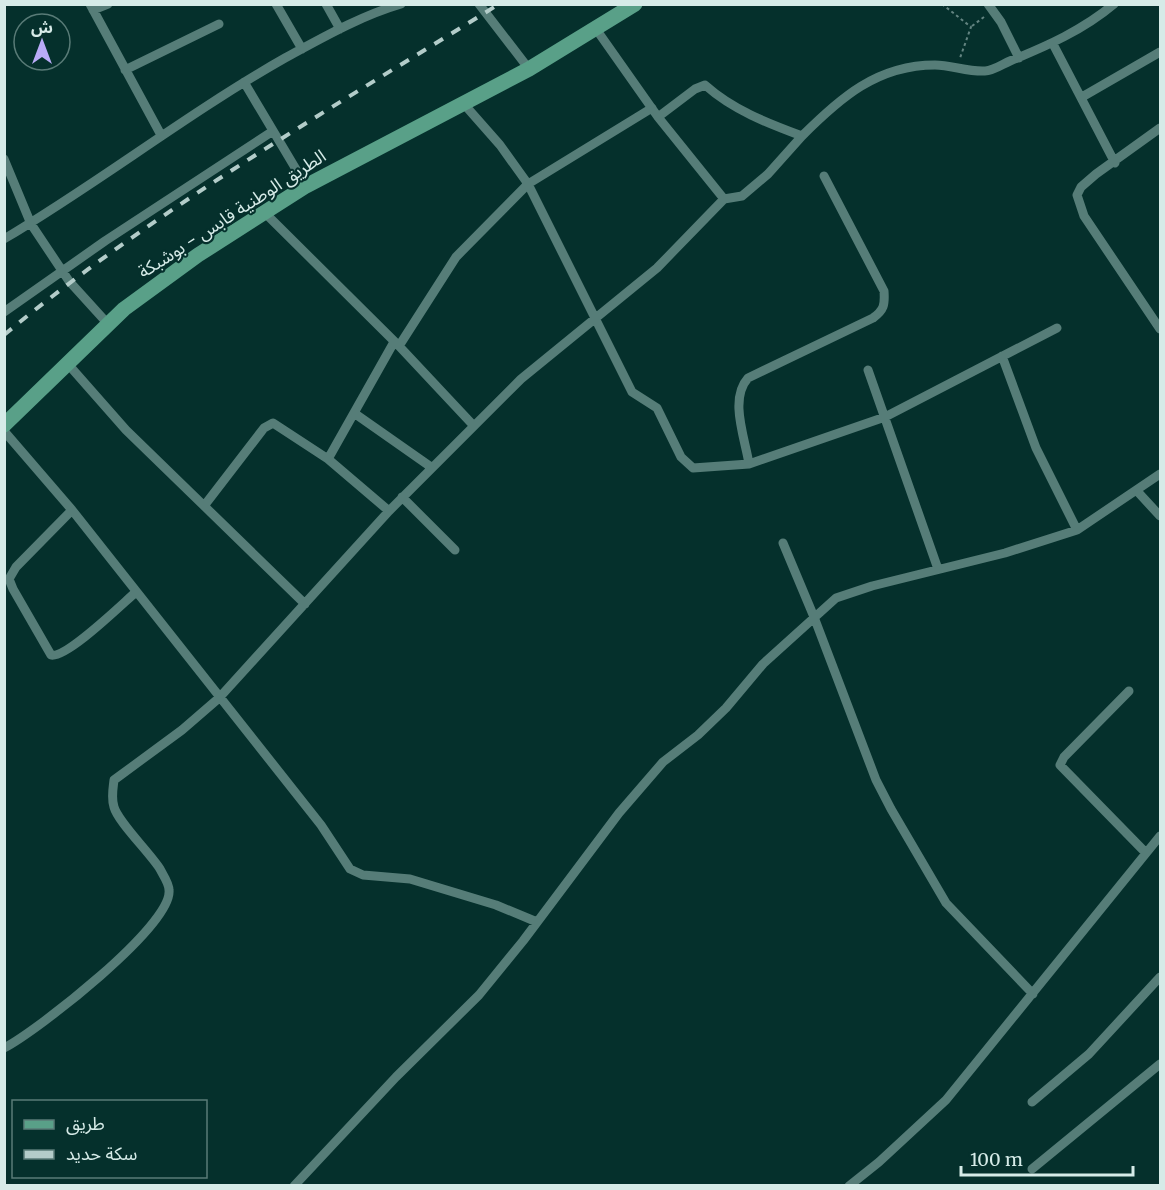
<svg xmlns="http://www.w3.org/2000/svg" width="1165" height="1190" font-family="Merriweather,'Noto Sans Arabic',serif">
<rect width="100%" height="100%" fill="#05302c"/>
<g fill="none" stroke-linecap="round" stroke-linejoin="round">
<path stroke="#638481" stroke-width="2" stroke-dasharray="3 3" stroke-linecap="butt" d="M942 4 971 27 960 58
M972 26 984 17"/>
<path stroke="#567d78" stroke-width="9" d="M90 4 161 135
M276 4 302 49
M326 4 340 29
M479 4 529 69
M988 4 1001 22 1019 58
M93 10 108 4
M596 29 658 117 724 199
M1053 44 1115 163
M125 70 219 24
M244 82 306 186
M1082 97 1160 52
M463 103 500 145 528 184 632 392 657 408 681 457 693 468 749 464 885 417 1057 328
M1160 128 1096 174 1081 187 1077 195 1084 216 1160 329
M802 136C840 98 877 65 935 65 951 65 968 72 985 71 993 71 1003 64 1010 61 1047 46 1083 30 1114 4
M4 159 31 224 69 281 108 324
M265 213 399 346 473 425
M4 239C100 182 188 113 285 58 322 38 360 16 401 4
M4 312 105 241 273 131
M399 346 456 257 528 184 652 108
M1002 356 1036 448 1077 530
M67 363 126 430 305 604
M868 370 938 569
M354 413 431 467
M4 431 72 510 321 825 350 869 363 875 410 879 496 905 537 922
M328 459 394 342
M749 464C745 438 729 399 748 378L873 318C884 310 885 305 884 291L824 176
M1137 491 1160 516
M402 497 455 550
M204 506 264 428 273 423 328 459 389 511
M72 510 16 567 9 579 13 589 51 655C66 659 122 604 136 592
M783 543 814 617 876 780 891 809 946 903 1033 994
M1129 691 1064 757 1060 765 1146 853
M4 1048C37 1031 173 925 169 890 169 883 163 875 160 869 150 853 118 822 114 807 111 798 113 789 114 780L182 730 219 698 389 511 521 379 657 268 724 199 742 196 768 174 802 136C767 123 733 110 705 85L695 89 658 117
M1032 1102 1089 1054 1160 977
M1032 1169 1160 1064
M294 1186 396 1077 479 995 523 941 619 813 663 762 698 735 726 708 763 664 836 598 872 586 1005 553 1077 530 1160 474
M849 1186 879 1162 946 1100 1160 836"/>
<path stroke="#59a088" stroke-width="15" d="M4 425 124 309 198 255 306 186 529 69 635 4"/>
<path stroke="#b3ccc9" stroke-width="4" stroke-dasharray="10 10" stroke-linecap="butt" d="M4 335C157 208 331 109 499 4"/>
</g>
<g text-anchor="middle" stroke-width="4.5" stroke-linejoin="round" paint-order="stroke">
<g font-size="18" fill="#d6ebe8" stroke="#05302c">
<text transform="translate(232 214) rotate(-33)" y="6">الطريق الوطنية قابس - بوشبكة</text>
</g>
</g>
<rect width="1165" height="1190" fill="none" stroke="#d6ebe8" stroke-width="12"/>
<rect x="12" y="1100" width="195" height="78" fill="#05302c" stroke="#597b77" stroke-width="1.5"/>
<rect x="24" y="1120" width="30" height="9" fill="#59a088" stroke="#597b77" stroke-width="1.5"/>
<text x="66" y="1130" font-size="18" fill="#d6ebe8">طريق</text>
<rect x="24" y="1150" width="30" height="9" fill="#b3ccc9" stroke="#597b77" stroke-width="1.5"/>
<text x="66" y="1160" font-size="18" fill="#d6ebe8">سكة حديد</text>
<g transform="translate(42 42)"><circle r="28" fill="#05302c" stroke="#597b77" stroke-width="1.5"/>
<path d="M0-4.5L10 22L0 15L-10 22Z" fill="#b9abf7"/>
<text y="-9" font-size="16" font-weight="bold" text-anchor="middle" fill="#d6ebe8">ش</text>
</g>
<path d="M961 1166v9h172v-9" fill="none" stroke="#d6ebe8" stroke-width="3"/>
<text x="970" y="1166" font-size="18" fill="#d6ebe8" stroke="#05302c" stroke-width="4.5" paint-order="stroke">100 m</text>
</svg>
